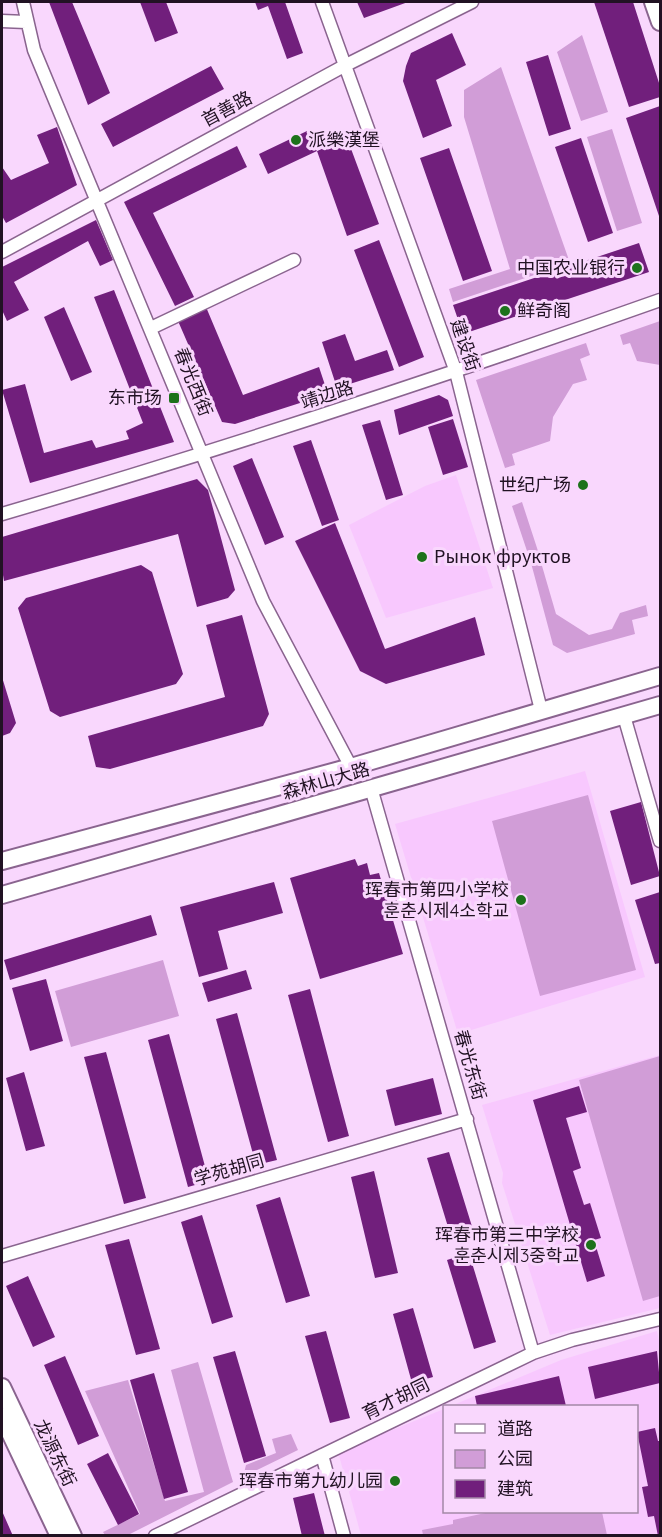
<svg xmlns="http://www.w3.org/2000/svg" width="662" height="1537" font-family="Quicksand,'Noto Sans SC','Noto Sans KR',sans-serif">
<rect width="100%" height="100%" fill="#f9d7fd"/>
<path fill="#f8c8fe" d="M456 475 493 588 386 618 349 525 425 486Z
M585 771 645 977 458 1034 395 824Z
M660 1055V1308L550 1335 502 1183 503 1173 482 1105Z
M657 1331 660 1346V1535H361L338 1452 444 1409V1512H636V1406H451L561 1360Z"/>
<path fill="#d19dd7" d="M582 35 608 112 581 121 557 52Z
M501 67 570 263 453 302 449 289 510 269 464 117V90Z
M612 129 642 223 617 231 587 137Z
M660 321V365L637 361 630 343 623 345 620 335Z
M586 343 590 355 580 359 587 380 573 384 553 417 550 441 512 454 515 465 505 468 476 380Z
M522 502 538 551 528 554 512 506Z
M540 559 556 614 589 635 612 629 620 613 646 605 648 616 632 620 635 634 567 653 553 645 531 563Z
M588 795 636 970 540 996 492 821Z
M163 960 179 1016 71 1047 55 991Z
M660 1056V1296L643 1301 579 1080Z
M198 1362 233 1482 128 1535H105L103 1532 140 1514 85 1391 128 1380 165 1501 204 1492 171 1370Z
M291 1434 298 1450 243 1477 246 1465 276 1453 272 1439Z
M490 1512H602L607 1535H423L422 1530 453 1524V1520Z"/>
<path fill="#711f7c" d="M49 2H72L110 93 88 105Z
M140 2H166L178 33 155 42Z
M255 2H285L303 53 287 59 268 6 258 10Z
M357 2H408L364 18Z
M594 2H633L660 86V97L629 107Z
M452 33 466 65 436 80 452 126 423 138 403 81 406 66 411 53Z
M548 55 571 129 549 136 526 62Z
M211 66 224 89 113 147 101 124Z
M660 106V219L626 118Z
M57 127 77 185 6 223 2 216V167L11 180 49 163 37 135Z
M307 131 317 151 347 138 379 224 347 236 317 151 268 174 259 154Z
M581 138 613 233 588 242 555 147Z
M237 146 247 167 153 213 194 297 175 306 124 202Z
M449 148 492 271 463 281 420 158Z
M96 220 113 260 100 266 88 241 14 282 29 310 7 321 2 310V267Z
M379 240 424 357 399 367 354 250Z
M639 243 649 272 463 334 453 305Z
M114 290 174 442 30 483 2 390 25 384 44 453 92 440 96 448 129 439 126 431 143 423 94 297Z
M64 307 92 372 71 381 44 317Z
M206 307 243 395 319 367 328 394 235 424 222 422 178 321Z
M345 334 355 361 387 350 394 370 337 388 322 342Z
M439 395 448 400 453 416 399 435 394 410Z
M453 419 468 467 443 475 428 427Z
M380 420 403 495 386 500 362 425Z
M311 440 339 520 322 526 293 446Z
M252 458 284 537 265 545 233 466Z
M197 479 208 490 235 590 228 598 197 607 178 534 4 581 2 569V537Z
M335 523 385 649 475 617 485 655 386 684 360 671 295 541Z
M141 565 152 572 183 674 176 684 60 717 50 711 18 608 26 598Z
M242 615 269 714 263 726 110 769 96 767 88 736 225 697 206 625Z
M2 677 16 723 10 733 2 736Z
M641 802 660 876 631 885 610 811Z
M355 859 358 866 367 863 370 875 379 873 403 954 320 979 290 878Z
M274 882 283 913 218 931 228 969 199 977 180 907Z
M660 892V963L655 964 635 900Z
M151 915 157 935 10 980 4 960Z
M246 970 252 989 208 1002 202 983Z
M46 979 63 1041 30 1051 12 988Z
M310 989 349 1136 328 1142 288 995Z
M237 1013 277 1160 256 1165 216 1019Z
M169 1034 209 1181 188 1187 148 1040Z
M106 1052 146 1198 124 1204 84 1057Z
M24 1072 45 1146 26 1151 6 1078Z
M433 1078 442 1114 395 1126 386 1090Z
M579 1086 587 1112 566 1118 581 1168 573 1171 584 1205 590 1203 601 1238 594 1240 605 1276 587 1282 533 1100Z
M449 1152 474 1233 452 1240 427 1158Z
M374 1171 398 1273 375 1278 351 1177Z
M280 1197 310 1296 286 1303 256 1205Z
M202 1215 233 1317 212 1324 181 1222Z
M129 1239 160 1349 136 1355 105 1245Z
M469 1253 496 1342 474 1349 447 1260Z
M28 1276 55 1337 33 1347 6 1286Z
M413 1308 433 1377 412 1383 393 1314Z
M326 1331 350 1418 330 1423 305 1336Z
M235 1351 266 1456 244 1463 213 1357Z
M657 1351 660 1383 595 1399 588 1367Z
M65 1356 99 1436 78 1445 44 1365Z
M154 1373 188 1492 164 1499 130 1380Z
M559 1376 566 1406H477L475 1396Z
M655 1428 658 1441H660V1536H658L654 1516 648 1517 642 1487 648 1486 637 1432Z
M108 1453 139 1514 118 1525 87 1464Z
M314 1493 325 1536H302L293 1498Z
M2 1511 13 1536H2Z"/>
<g fill="none" stroke-linecap="round" stroke-linejoin="round">
<defs>
<path id="minor" d="M23 2 34 50 263 601 351 767
M322 2 456 372 541 710
M2 21 26 22
M2 252 344 66 472 2
M151 328 294 260
M2 514C224 449 443 377 660 300
M624 716 660 841
M371 788 533 1353
M2 1256 467 1119
M322 1455 344 1536
M155 1536 533 1353 572 1340 660 1319"/>
<path id="major" d="M653 2 660 22
M2 861 351 767 660 676
M2 895 660 705
M2 1387 73 1536
M2 1416 59 1536"/>
</defs>
<use href="#minor" stroke="#8a648f" stroke-width="15"/>
<use href="#major" stroke="#8a648f" stroke-width="20"/>
<use href="#minor" stroke="#fff" stroke-width="12"/>
<use href="#major" stroke="#fff" stroke-width="16"/>
</g>
<g fill="#1d721b" stroke="#f9d7fd" stroke-width="2">
<circle cx="296" cy="140" r="6"/>
<circle cx="637" cy="268" r="6"/>
<circle cx="505" cy="311" r="6"/>
<rect x="168" y="392" width="12" height="12" rx="3"/>
<circle cx="583" cy="485" r="6"/>
<circle cx="422" cy="557" r="6"/>
<circle cx="521" cy="900" r="6"/>
<circle cx="591" cy="1245" r="6"/>
<circle cx="395" cy="1481" r="6"/>
</g>
<g text-anchor="middle" stroke-width="6" stroke-linejoin="round" paint-order="stroke">
<g font-size="18" fill="#211223" stroke="#f9d7fd">
<text transform="translate(227 109) rotate(-28)" y="6">首善路</text>
<text transform="translate(465 345) rotate(71)" y="6">建设街</text>
<text transform="translate(193 382) rotate(68)" y="6">春光西街</text>
<text transform="translate(327 395) rotate(-18)" y="6">靖边路</text>
<text transform="translate(326 781) rotate(-16)" y="6">森林山大路</text>
<text transform="translate(470 1065) rotate(74)" y="6">春光东街</text>
<text transform="translate(229 1170) rotate(-16)" y="6">学苑胡同</text>
<text transform="translate(396 1399) rotate(-26)" y="6">育才胡同</text>
<text transform="translate(55 1453) rotate(64)" y="6">龙源东街</text>
</g>
<g font-size="18" fill="#211223" stroke="#f9d7fd" text-anchor="end">
<text x="308" y="146" text-anchor="start">派樂漢堡</text>
<text x="625" y="274">中国农业银行</text>
<text x="517" y="317" text-anchor="start">鲜奇阁</text>
<text x="162" y="404">东市场</text>
<text x="571" y="491">世纪广场</text>
<text x="434" y="563" text-anchor="start">Рынок фруктов</text>
<text x="509" y="896">珲春市第四小学校<tspan x="509" dy="21">훈춘시제4소학교</tspan></text>
<text x="579" y="1241">珲春市第三中学校<tspan x="579" dy="21">훈춘시제3중학교</tspan></text>
<text x="383" y="1487">珲春市第九幼儿园</text>
</g>
</g>
<rect width="662" height="1537" fill="none" stroke="#211223" stroke-width="6"/>
<rect x="443" y="1405" width="195" height="108" fill="#f9d7fd" stroke="#a388a6" stroke-width="1.5"/>
<rect x="455" y="1424" width="30" height="9" fill="#ffffff" stroke="#a388a6" stroke-width="1.5"/>
<text x="497" y="1435" font-size="18" fill="#211223">道路</text>
<rect x="455" y="1450" width="30" height="18" fill="#d19dd7" stroke="#a388a6" stroke-width="1.5"/>
<text x="497" y="1465" font-size="18" fill="#211223">公园</text>
<rect x="455" y="1480" width="30" height="18" fill="#711f7c" stroke="#a388a6" stroke-width="1.5"/>
<text x="497" y="1495" font-size="18" fill="#211223">建筑</text>
</svg>
